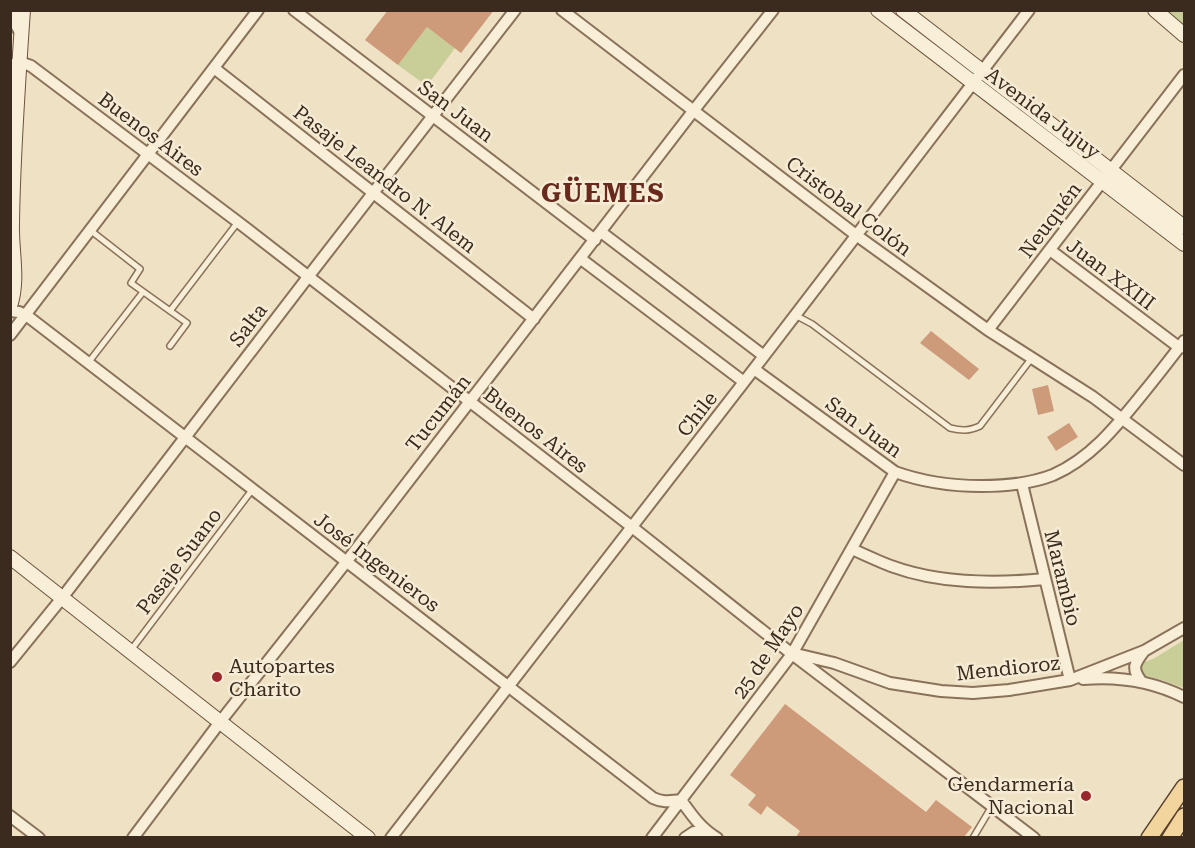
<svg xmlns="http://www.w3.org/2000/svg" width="1195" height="848" font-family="'Roboto Serif',serif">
<rect width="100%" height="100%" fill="#efe1c4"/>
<path fill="#c9cd98" d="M1163 11H1184V27Z
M427 27 455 48 427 86 398 65Z
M1184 640V688L1162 680 1145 676 1141 673 1140 667 1142 663 1153 659Z"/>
<path fill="#cd9a7a" d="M388 10H494L461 53 427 27 398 65 365 40Z
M931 331 979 369 969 380 920 343Z
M1048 385 1054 411 1038 415 1032 389Z
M1069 423 1078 437 1056 451 1047 437Z
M785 704 926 812 936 800 972 827 964 837H796L800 831 767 806 761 815 748 805 756 795 730 775Z"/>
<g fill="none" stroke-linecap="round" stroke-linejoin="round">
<defs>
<path id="lane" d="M90 230 140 269 131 283 187 323 170 346
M170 311 238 222
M795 315 812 324 950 428C962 431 969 431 980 426L1031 359
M88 363 143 292
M131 650 252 490
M973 838 992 806"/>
<path id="street" d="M11 10V16L21 34
M294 10 595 240
M562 10 856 235 988 330 1093 397 1184 465
M10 65 20 62 31 66 238 222 632 527 792 654 1034 838
M214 68 534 319
M601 232 764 356
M1050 250 1180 348
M581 259 744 382
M10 311 19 312 26 315C235 476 445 636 653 798 663 803 671 801 681 800
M988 330 1184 75
M10 335 258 10
M754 369 895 472C923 482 951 486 981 486 1005 486 1030 484 1053 475 1092 458 1118 424 1144 392 1158 375 1171 358 1184 341
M1022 484 1070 680
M852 549C865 555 878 561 891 566 940 584 994 584 1045 579
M796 654 834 663 890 683 941 691 973 693 1009 690 1070 680 1144 651 1184 628
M10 662 62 598 308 277 515 10
M1083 679C1118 676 1152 681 1184 697
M1141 681C1131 668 1135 663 1144 651
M681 800C691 814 701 829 717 838
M10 816 39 838
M133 838 220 722 347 561 694 110 773 10
M391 838 744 382 1029 10
M652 838 792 654 895 472
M685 838 694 832 709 833"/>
<path id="secondary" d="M878 10 1184 244
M903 10 1184 227
M1155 10 1184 35
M10 306C19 279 11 251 12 223 13 152 18 81 23 10
M10 557 368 838"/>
<path id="primary" d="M1149 838 1184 787
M1170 838 1184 816"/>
</defs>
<use href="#lane" stroke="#8a725a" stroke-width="8"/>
<use href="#street" stroke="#8a725a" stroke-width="14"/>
<use href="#secondary" stroke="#6c533d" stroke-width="16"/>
<use href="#primary" stroke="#58402e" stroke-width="18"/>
<use href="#lane" stroke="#f9eed8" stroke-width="5"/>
<use href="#street" stroke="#f9eed8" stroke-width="10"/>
<use href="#secondary" stroke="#f9eed8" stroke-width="14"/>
<use href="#primary" stroke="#f2d59c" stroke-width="15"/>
</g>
<g fill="#9a292d" stroke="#f6ebd4" stroke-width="2">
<circle cx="217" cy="677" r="6"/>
<circle cx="1086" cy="796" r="6"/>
</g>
<g text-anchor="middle" stroke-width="5" stroke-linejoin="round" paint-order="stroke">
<g font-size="20" fill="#3a2b1e" stroke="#f6ebd4">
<text transform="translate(456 111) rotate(37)" y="7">San Juan</text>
<text transform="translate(1043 113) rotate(37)" y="7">Avenida Jujuy</text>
<text transform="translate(151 134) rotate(37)" y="7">Buenos Aires</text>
<text transform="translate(385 179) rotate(38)" y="7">Pasaje Leandro N. Alem</text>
<text transform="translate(849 206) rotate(37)" y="7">Cristobal Colón</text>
<text transform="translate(1050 220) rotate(-53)" y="7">Neuquén</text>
<text transform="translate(1111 274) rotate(37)" y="7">Juan XXIII</text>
<text transform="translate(248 325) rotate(-53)" y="7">Salta</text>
<text transform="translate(438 413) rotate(-52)" y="7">Tucumán</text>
<text transform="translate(697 414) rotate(-52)" y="7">Chile</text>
<text transform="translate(864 427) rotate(36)" y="7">San Juan</text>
<text transform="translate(536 430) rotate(38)" y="7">Buenos Aires</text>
<text transform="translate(179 561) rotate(-53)" y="7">Pasaje Suano</text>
<text transform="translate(377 562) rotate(37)" y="7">José Ingenieros</text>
<text transform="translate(1063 578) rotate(76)" y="7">Marambio</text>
<text transform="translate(768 651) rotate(-56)" y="7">25 de Mayo</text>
<text transform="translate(1008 668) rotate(-6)" y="7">Mendioroz</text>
</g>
<g font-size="20" fill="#3a2b1e" stroke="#f6ebd4" text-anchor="start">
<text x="229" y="673">Autopartes<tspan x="229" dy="23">Charito</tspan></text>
<text x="1074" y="791" text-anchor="end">Gendarmería<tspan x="1074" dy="23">Nacional</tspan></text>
</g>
<g font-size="26" font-weight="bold" letter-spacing="1.5" fill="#672a1d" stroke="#f6ebd4">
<text x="603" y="202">GÜEMES</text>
</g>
</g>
<rect width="1195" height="848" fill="none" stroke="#3a2b1e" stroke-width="24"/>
</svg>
